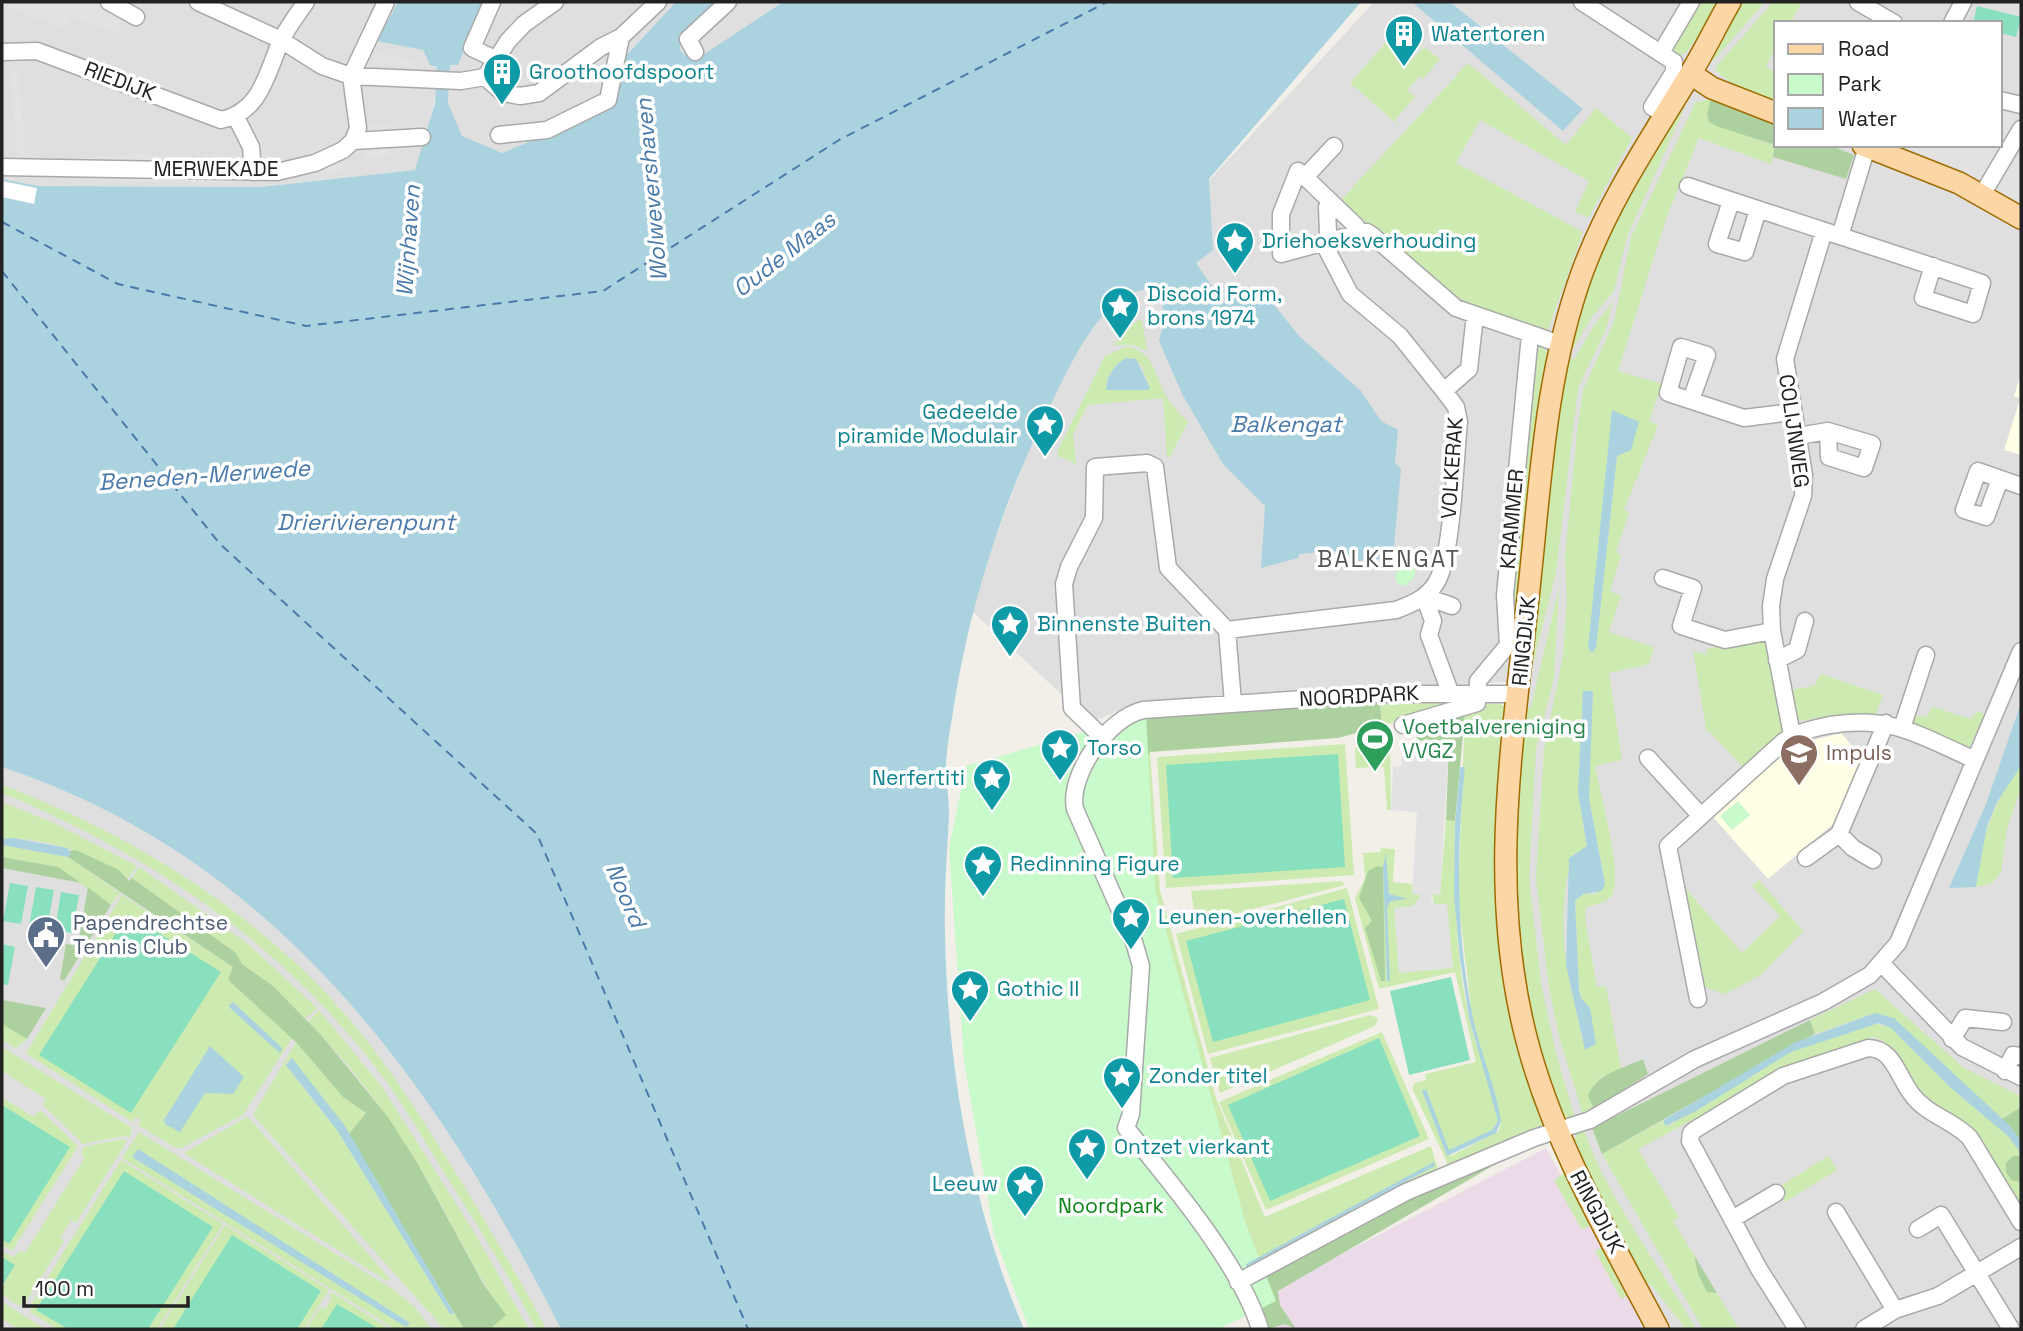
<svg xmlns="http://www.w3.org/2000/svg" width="2023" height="1331" font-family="'Space Grotesk',sans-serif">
<rect width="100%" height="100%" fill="#f2efe9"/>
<path fill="#e0dfdf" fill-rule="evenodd" d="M2 2H676L620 62 589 117 507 152 497 153 462 136 450 114 449 104 436 91 429 129 415 170 261 187 39 186 2 179Z
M719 2H783L701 56 686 57 680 50 681 42Z
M1374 2H2021V1329H1668L1571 1144 1517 885 1527 681 1141 702 1091 722 969 608 1076 325ZM1776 23H2000V145H1776Z
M2 761 177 842 288 924 381 1022 571 1329H2Z"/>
<path fill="#ebdbe8" d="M1546 1148 1646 1329H1279L1263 1295Z"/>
<path fill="#ffffe5" d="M2021 374V455L2004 450 2020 399 2014 396Z
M1841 733 1864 760 1839 819 1768 879 1714 818V814L1793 745Z"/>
<path fill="#cdebb0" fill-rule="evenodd" d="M1699 2H1721L1688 50 1678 58 1673 48Z
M1741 2H1765L1714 60 1710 59 1716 43Z
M1773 2H1802L1790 23H1776V47L1766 66 1776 74V104L1743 92 1716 71V67Z
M1397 24 1422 45 1411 57 1413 59 1424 47 1440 59 1423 79 1420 76 1407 90 1415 97 1395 120 1399 126 1350 83 1389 39 1387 36Z
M1468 63 1566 145 1596 108 1632 138 1589 217 1575 212 1589 181 1480 120 1456 163 1583 232 1546 335 1475 310 1446 295 1341 200Z
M1711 99 1707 114 1710 123 1775 146 1771 164 1699 138 1667 216 1618 371 1662 384 1649 421 1658 425 1624 510 1629 513 1616 552 1621 556 1610 591 1621 596 1609 632 1654 647 1649 664 1609 673 1622 760 1595 766C1599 790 1625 879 1611 897 1605 903 1593 905 1586 908L1585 919 1597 987 1606 986 1621 1069 1599 1079 1594 1109 1583 1115 1559 1036 1548 981 1536 878 1544 750 1563 656 1567 598 1565 558 1577 432 1583 390 1614 322 1631 237 1696 102ZM1612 410 1631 450 1617 456 1596 648ZM1583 692 1593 698 1589 758V799L1605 883 1595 894H1583L1575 901 1582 1044C1579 1018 1572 994 1567 968 1561 934 1562 887 1573 854L1587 848 1578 793Z
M1682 103 1685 107 1627 237 1614 291 1592 317 1569 355 1586 283 1615 215Z
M1613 302 1606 329 1578 388 1556 573 1528 685 1563 360 1575 358 1595 324Z
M1138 320 1142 321 1147 351 1134 345H1113Z
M1540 343 1551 357 1514 664 1509 588 1532 344Z
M1126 347C1154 350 1154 375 1166 396 1172 406 1180 414 1188 422L1170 457 1167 458 1163 398 1088 405 1073 434 1076 464 1058 456 1057 452 1105 356ZM1127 358 1141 365 1150 388 1106 390C1105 377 1115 364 1127 358Z
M1559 588 1554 678 1536 749 1529 878 1541 983 1556 1054 1575 1118 1563 1122 1532 1034 1511 918 1523 710 1531 707Z
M1763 640 1768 645 1782 732 1744 768 1709 731 1707 733 1693 651 1706 655 1708 648Z
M1821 674 1883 695 1876 714H1843L1799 721 1791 690 1814 686Z
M1431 700H1461L1382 726 1380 703Z
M1499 703 1511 710 1497 866 1545 1126 1450 1169 1412 1088 1415 1083 1426 1080 1425 1074 1476 1062 1455 972 1379 989 1355 899 1365 878 1363 853 1380 852 1381 848 1395 849 1393 882 1413 884 1412 894H1421L1420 900 1413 906 1447 904H1434L1432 894H1440L1446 820 1455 821C1454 887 1455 953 1469 1018 1477 1052 1493 1086 1498 1121L1492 1130 1453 1151 1447 1149 1446 1154 1451 1156 1499 1131 1501 1121 1472 1017 1458 897 1465 712 1486 704Z
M1933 707 1970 719 1978 711 1984 714 1969 749 1912 724 1915 715 1926 717Z
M1390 734 1391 810H1387L1384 767 1356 768 1355 748 1360 742Z
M1345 744 1354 875 1166 888 1157 757Z
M1150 752 1160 890 1169 923 1216 1098 1265 1217 1431 1146 1438 1170 1258 1269 1143 854 1144 762Z
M2021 766V788L2007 828 2001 872 1993 883 1976 887C1980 842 1993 801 2021 766Z
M2 785C141 838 274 922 367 1041 404 1088 435 1140 467 1191 494 1237 522 1282 546 1329H536C510 1277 479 1228 448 1179 424 1140 401 1099 373 1064 276 939 147 853 2 793Z
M2 802 54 823 137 866 127 880C105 855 35 835 2 839Z
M2 845 68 857 120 893 111 905 58 867 2 857Z
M139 867 247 943 317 1008 305 1019 273 986 242 964 236 953 132 878Z
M1759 880 1803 931 1761 975 1725 994 1704 987 1685 888 1742 953 1780 916 1752 886Z
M1342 881 1345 885 1196 924 1191 891Z
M1347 888 1379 1009 1208 1054 1176 934Z
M122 895 233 967 228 980 292 1038 243 1115 181 1148H176L138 1125 141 1120 136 1117 132 1122 26 1053Z
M1875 989 1964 1068 2021 1096V1107L2002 1119 1875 1013 1815 1034 1810 1020Z
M319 1010 382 1087 474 1232 529 1329H490L505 1315C472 1268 449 1216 419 1166 388 1114 351 1065 308 1022Z
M1370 1015 1378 1018 1375 1026 1220 1093 1210 1058Z
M1874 1023 1891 1028 1951 1088 2008 1136 2021 1153V1156H2013L2021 1182V1210L1970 1126 1922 1094 1897 1054 1882 1040 1873 1037 1780 1067 1711 1110 1638 1149 1679 1217 1673 1221 1694 1255 1707 1292 1717 1293 1739 1329H1703L1602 1154 1664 1120 1668 1126 1791 1052Z
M2 1024 27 1039 16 1048 2 1040Z
M1382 1032 1429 1139 1266 1210 1219 1102Z
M296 1042 343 1097 367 1114 348 1135 344 1126 292 1059 287 1061 286 1066 337 1130 450 1314 454 1313 464 1329H444L253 1115Z
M2 1047 132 1128 129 1138 124 1136 83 1144 43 1105 46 1099 2 1071Z
M2 1097 33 1117 40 1110 78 1146 12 1251 2 1245Z
M245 1118 250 1119 390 1279 387 1281 184 1153Z
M1584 1130C1606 1196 1661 1267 1696 1329H1686L1652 1286 1635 1275 1571 1148 1578 1132Z
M139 1132 394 1290 415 1307 431 1329H395L122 1158Z
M123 1139 127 1141 76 1223 71 1220 60 1238 64 1241 25 1303 19 1306 2 1295V1251L13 1257 21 1251 25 1253 85 1157 81 1154 83 1147Z
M1828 1156 1837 1170 1785 1202 1776 1189Z
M121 1160 223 1224 157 1329H57L31 1313 30 1306Z
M1565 1173 1593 1224 1582 1230 1554 1180Z
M225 1225 329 1290 304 1329H160Z
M1605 1246 1631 1294 1621 1299 1595 1251Z
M331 1292 390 1329H313L308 1326 321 1307 325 1309 332 1298 329 1295Z
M2 1302 45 1329H19L2 1319Z"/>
<path fill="#add19e" d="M1711 99 1776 125V145H1829L1854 155 1846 179 1773 157 1775 145 1716 126 1709 122 1707 114Z
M1380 703 1382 726 1338 738 1150 752 1144 762 1146 717Z
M1465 712 1455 821 1446 820 1449 743 1418 741 1413 727Z
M76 850 119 870 129 881 132 878 236 953 242 964 273 986 320 1034 388 1117 418 1164 484 1285 506 1315 490 1329H464L348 1135 366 1113 343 1097 296 1042 228 980 233 967 68 857 69 851Z
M2 857 58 867 81 883 2 868Z
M1377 866 1383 867 1385 981H1381L1365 928 1372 921 1359 898 1368 871Z
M88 887 111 905 64 981 60 979 66 944 78 946Z
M2 1000 46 1008 27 1039 2 1024Z
M1810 1020 1815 1034 1602 1154 1592 1128Z
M1643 1059 1648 1074 1594 1109 1588 1096C1595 1074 1624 1068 1643 1059Z
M2021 1107V1141L2002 1119Z
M1525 1147 1278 1291 1280 1305 1296 1329 1285 1324 1267 1329 1250 1279 1409 1198Z
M2013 1156H2021V1182L2011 1180 2006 1172V1163Z
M1694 1255 1717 1293 1707 1292 1698 1274Z"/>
<path fill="#c8facc" d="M1411 567 1415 569V576L1405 586 1398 585 1395 575 1399 570Z
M1146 714 1155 890 1245 1222 1276 1301 1219 1329H1029L994 1235 964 1061 949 848 966 766Z
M1738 801 1750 815 1732 830 1720 816Z"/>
<path fill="#88e0be" d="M1977 6 2021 17 2016 37 2000 33V23H1973Z
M1338 754 1345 867 1173 878 1166 765Z
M10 883 28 886 21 924 3 921Z
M36 887 54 890 47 929 29 926Z
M61 892 79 895 72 933 55 930Z
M1344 899 1370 1000 1213 1042 1186 941Z
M128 914 221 972 131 1113 39 1055Z
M2 944 15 947 8 985 2 984Z
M1451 977 1470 1060 1409 1075 1390 991Z
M1379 1038 1420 1136 1270 1201 1228 1105Z
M2 1105 70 1147 9 1244 2 1239Z
M124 1171 213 1227 148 1329H68L36 1310Z
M232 1235 321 1291 297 1329H173Z
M2 1257 15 1265 2 1286Z
M337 1304 379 1329H321Z"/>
<path fill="#e2e2e2" d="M2 2H115L125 8 117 33 70 16 66 28 2 6Z
M375 53 416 60 414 67 373 64Z
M18 72 26 156 18 157 10 73Z
M2000 93 2021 98V207L1969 177 1906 150 1909 145H2000Z
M363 125 416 128 415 135 363 133Z
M390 147 391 156 364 159 363 151Z
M138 154 215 161V168L86 165 87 158Z
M342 164 343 172 310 176 309 169Z
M93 173 235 176V183L93 181Z
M1403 742 1449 743 1440 895 1432 894 1431 900 1434 904H1447L1453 968 1399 973 1394 908 1413 906 1421 895 1412 894 1417 812 1391 810 1393 766H1401Z"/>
<path fill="#aad3df" d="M398 2H484L458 65H450L448 103 462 136 502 153 589 117 620 62 676 2H719L681 42 680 50 687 57 701 56 783 2H1361L1209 179 1213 250 1196 263 1223 303 1260 287 1299 336 1361 391 1381 421 1398 430 1395 463 1401 469 1393 558 1347 562 1344 555 1325 556 1323 552 1299 554 1298 558 1261 568 1265 506 1223 464 1183 396 1159 341 1165 317 1162 304 1150 289C1103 291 1072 362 1054 398 1007 491 972 595 955 699 952 720 947 743 946 765 946 782 949 798 949 815 947 854 944 893 945 932 947 1066 971 1206 1024 1329H561C436 1083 277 858 2 767V179L39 186 261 187 415 170 435 103 437 67 430 65 423 50 377 41Z
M1412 2H1450L1583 109 1563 131Z
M1126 358 1136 359 1150 388 1148 390H1106C1106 377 1115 364 1126 358Z
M1612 410 1639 422 1631 450 1617 456 1596 648 1592 653 1588 648Z
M1583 691H1593L1589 799 1605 884 1602 891 1583 894 1575 901 1579 990 1581 998 1590 1008 1596 1044 1585 1050 1566 965 1569 858 1587 846 1578 792Z
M2021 703V766L1997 802 1987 826 1976 887 1949 888 1986 804Z
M1460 767H1465C1456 851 1456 935 1473 1018 1480 1052 1496 1087 1501 1121L1496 1133 1447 1156 1422 1091 1426 1089 1449 1150 1492 1130 1498 1121 1469 1018 1460 959 1454 896 1455 824Z
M13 838 67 848 71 854 68 857 2 845V839Z
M1386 853 1389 894 1408 899 1391 901 1387 907 1390 980 1387 982 1383 867Z
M233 1002 282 1048 280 1053 231 1009 229 1005Z
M1875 1013 1894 1018 2009 1125 2021 1141V1153L2008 1136 1951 1088 1891 1028 1879 1023 1791 1052 1696 1111 1665 1126 1664 1120 1794 1043Z
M210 1046 244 1077 233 1094 205 1093 180 1132 165 1124 164 1120Z
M292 1058 345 1126 454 1313 450 1314 337 1130 286 1065Z
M138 1149 410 1323 406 1327 132 1157Z
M1434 1162 1435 1166 1246 1267V1264Z"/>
<path fill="#fff" d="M2 181 37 188 34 204 2 197Z"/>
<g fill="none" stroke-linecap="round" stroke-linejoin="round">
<path stroke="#4a7aab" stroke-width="2" stroke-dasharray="9 7" stroke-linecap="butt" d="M2 222 118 284 306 326 603 291 839 140 1107 2
M2 271 220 544 537 834 748 1329"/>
<defs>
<path id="minor" d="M109 2 136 17
M198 2 281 40 322 66 351 76 461 81 485 77
M492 2 472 48 497 60
M1582 2 1674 62V72L1652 107 1664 114
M1858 2 1894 23
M1952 23 1963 2
M1662 51 1691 2
M2 52 37 51 221 120C260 112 266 76 280 43 286 29 297 15 306 2
M695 52 688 39 728 2
M485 77 503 93 520 96 539 93 601 47 621 37 658 2
M485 77 508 41 524 24 555 2
M2000 100 2021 105
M239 123 251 147 253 172
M499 135 547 130 608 100 621 37
M353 141 358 128 351 76 386 2
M1334 146 1305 177 1298 171 1281 214V254L1359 233
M2 167 277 172 315 163 343 150 353 141 422 137
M1305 177 1356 226 1359 233 1367 232 1373 236 1456 308 1560 344
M1688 186C1786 219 1885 250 1982 283L1973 314 1923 298 1933 266
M1982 195 2021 129
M1731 201 1717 244 1745 252 1758 210
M1328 234 1327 207 1331 202
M1840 236 1867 147
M1323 242 1350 294 1400 336 1444 391
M1691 400 1707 355 1681 347 1668 393 1744 418 1792 412
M1798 436 1828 431 1872 444 1864 468 1829 457 1828 431
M2000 479 1986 517 1964 510 1978 471 2021 486
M1663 578 1693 588 1681 626 1725 640 1772 631
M1227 630 1396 610C1412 604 1427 598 1436 583 1453 557 1455 457 1459 422L1456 407 1444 391 1469 369 1475 315
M1777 660 1797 650 1805 621
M1450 692 1429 635 1433 621 1428 607 1435 600 1452 606
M1403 725 1477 703 1478 681 1508 645 1505 595 1530 335
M1902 728 1926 655
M1792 735 1772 631 1771 606 1775 579 1803 496 1804 475 1785 359 1824 231
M1101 736 1072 708 1064 584 1069 567 1094 518 1095 467 1147 463 1155 467 1168 568 1227 630 1233 703
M1648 758 1700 815
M1839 834 1853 848 1873 860
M1806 858 1839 834 1886 723
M1882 964 1962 1047 2021 1077
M1698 999 1668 846 1784 741C1797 732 1814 728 1830 725 1893 715 1920 736 1975 760
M1952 1039 1965 1018 2003 1022
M2005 1071 2013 1055 2021 1056
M1836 1212 1895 1310
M1734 1218 1776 1193
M1918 1229 1941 1215 2011 1329
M1238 1282 1406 1192 1534 1138 1590 1120 1695 1059 1823 1002 1870 975 1898 943 2021 651
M1260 1329C1242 1267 1168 1179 1126 1128L1131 1114 1141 966 1134 942 1075 809C1068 775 1108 718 1143 710L1378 694H1518
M1797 1329 1759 1269 1690 1141 1691 1133 1696 1129 1783 1076 1868 1048C1894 1048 1898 1078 1913 1096 1928 1115 1954 1121 1970 1138L2021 1222
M1864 1329 1895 1310 1938 1296 2021 1247"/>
<path id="major" d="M1691 74 1712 88 1776 113
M1863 145 1959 183 2021 218
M1658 1329C1609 1236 1554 1144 1527 1041 1486 885 1514 736 1530 579 1541 475 1546 373 1582 273 1608 202 1650 140 1689 76 1704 52 1716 26 1730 2"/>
</defs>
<use href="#minor" stroke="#a9a9a9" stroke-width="19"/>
<use href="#major" stroke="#a06b00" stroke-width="24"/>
<use href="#minor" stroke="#fff" stroke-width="16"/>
<use href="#major" stroke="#fcd6a4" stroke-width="21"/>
</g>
<defs>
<symbol id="building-pin" viewBox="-11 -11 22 30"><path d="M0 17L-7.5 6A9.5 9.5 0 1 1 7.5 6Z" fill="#0f9aa8" stroke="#fff"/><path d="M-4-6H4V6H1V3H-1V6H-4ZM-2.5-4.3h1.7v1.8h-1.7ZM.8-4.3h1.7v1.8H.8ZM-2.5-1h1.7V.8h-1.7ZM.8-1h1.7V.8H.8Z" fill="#fff"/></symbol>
<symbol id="sight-pin" viewBox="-11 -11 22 30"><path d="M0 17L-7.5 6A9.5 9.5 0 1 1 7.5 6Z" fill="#0f9aa8" stroke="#fff"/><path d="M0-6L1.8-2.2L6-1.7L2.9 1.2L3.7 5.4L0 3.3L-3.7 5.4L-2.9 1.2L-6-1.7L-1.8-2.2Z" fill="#fff"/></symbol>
<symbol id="stadium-pin" viewBox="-11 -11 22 30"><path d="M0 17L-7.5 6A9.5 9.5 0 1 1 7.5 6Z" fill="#2e9e5b" stroke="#fff"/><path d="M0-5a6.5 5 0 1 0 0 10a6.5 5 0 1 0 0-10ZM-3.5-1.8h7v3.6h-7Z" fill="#fff"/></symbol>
<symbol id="school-pin" viewBox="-11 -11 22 30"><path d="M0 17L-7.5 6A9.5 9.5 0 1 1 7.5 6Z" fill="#8d6e63" stroke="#fff"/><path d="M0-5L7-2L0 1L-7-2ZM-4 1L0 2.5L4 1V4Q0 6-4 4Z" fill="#fff"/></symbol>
<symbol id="civic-pin" viewBox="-11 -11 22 30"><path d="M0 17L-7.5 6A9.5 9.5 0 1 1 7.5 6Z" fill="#5c6f8a" stroke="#fff"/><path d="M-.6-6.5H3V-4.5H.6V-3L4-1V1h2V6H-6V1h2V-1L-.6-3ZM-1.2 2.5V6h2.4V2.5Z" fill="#fff"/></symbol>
</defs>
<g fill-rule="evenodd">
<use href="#building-pin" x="1382" y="12" width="44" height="60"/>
<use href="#building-pin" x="480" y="50" width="44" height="60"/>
<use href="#sight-pin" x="1213" y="219" width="44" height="60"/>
<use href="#sight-pin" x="1098" y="284" width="44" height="60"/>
<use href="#sight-pin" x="1023" y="402" width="44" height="60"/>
<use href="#sight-pin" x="988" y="602" width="44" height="60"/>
<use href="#stadium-pin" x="1353" y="717" width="44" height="60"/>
<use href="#sight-pin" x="1038" y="726" width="44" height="60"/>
<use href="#school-pin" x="1777" y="731" width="44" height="60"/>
<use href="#sight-pin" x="970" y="756" width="44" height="60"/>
<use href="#sight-pin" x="961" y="842" width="44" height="60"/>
<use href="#sight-pin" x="1109" y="895" width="44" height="60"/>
<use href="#civic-pin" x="24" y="913" width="44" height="60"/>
<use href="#sight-pin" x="948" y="967" width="44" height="60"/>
<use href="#sight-pin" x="1100" y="1054" width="44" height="60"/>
<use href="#sight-pin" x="1065" y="1125" width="44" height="60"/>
<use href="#sight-pin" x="1003" y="1162" width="44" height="60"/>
</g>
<g text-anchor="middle" stroke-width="7" stroke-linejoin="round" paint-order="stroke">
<g font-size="21" fill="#0d838f" stroke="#fff" text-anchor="start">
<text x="1431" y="41">Watertoren</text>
<text x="529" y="79">Groothoofdspoort</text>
<text x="1262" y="248">Driehoeksverhouding</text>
<text x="1147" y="301">Discoid Form,<tspan x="1147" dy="24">brons 1974</tspan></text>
<text x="1018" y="419" text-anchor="end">Gedeelde<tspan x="1018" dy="24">piramide Modulair</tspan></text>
<text x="1037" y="631">Binnenste Buiten</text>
<text x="1087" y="755">Torso</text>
<text x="965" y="785" text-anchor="end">Nerfertiti</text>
<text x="1010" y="871">Redinning Figure</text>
<text x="1158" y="924">Leunen-overhellen</text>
<text x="997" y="996">Gothic II</text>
<text x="1149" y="1083">Zonder titel</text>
<text x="1114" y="1154">Ontzet vierkant</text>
<text x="998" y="1191" text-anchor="end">Leeuw</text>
</g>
<g font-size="21" fill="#222" stroke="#fff">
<text transform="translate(120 81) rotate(21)" y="7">RIEDIJK</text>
<text x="216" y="176">MERWEKADE</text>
<text transform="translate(1794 431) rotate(82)" y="7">COLIJNWEG</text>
<text transform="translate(1452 468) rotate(-86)" y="7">VOLKERAK</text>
<text transform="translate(1512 519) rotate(-85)" y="7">KRAMMER</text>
<text transform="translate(1524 641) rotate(-84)" y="7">RINGDIJK</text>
<text transform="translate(1359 696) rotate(-3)" y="7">NOORDPARK</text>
<text transform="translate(1597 1212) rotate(62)" y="7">RINGDIJK</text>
</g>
<g font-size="21" fill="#27864d" stroke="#fff" text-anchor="start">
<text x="1402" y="734">Voetbalvereniging<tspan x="1402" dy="24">VVGZ</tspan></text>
</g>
<g font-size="21" fill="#785e54" stroke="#fff" text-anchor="start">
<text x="1826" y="760">Impuls</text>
</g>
<g font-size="21" fill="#4e5e75" stroke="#fff" text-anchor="start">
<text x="73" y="930">Papendrechtse<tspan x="73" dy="24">Tennis Club</tspan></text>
</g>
<g font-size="21" fill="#0c8416" stroke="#fff">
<text x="1111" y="1213">Noordpark</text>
</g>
<g font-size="23" font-style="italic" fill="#4a7aab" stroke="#fff">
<text transform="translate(651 190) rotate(-95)" y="8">Wolwevershaven</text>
<text transform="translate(408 241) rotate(-86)" y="8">Wijnhaven</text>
<text transform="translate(784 254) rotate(-38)" y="8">Oude Maas</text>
<text x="1286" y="432">Balkengat</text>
<text transform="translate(204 475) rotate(-4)" y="8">Beneden-Merwede</text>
<text x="366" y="530">Drierivierenpunt</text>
<text transform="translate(626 895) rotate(67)" y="8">Noord</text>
</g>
<g font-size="23" letter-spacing="2" fill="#555" stroke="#fff">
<text x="1389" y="567">BALKENGAT</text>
</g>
</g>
<rect width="2023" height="1331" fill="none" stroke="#222222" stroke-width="7"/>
<rect x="1774" y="21" width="228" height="126" fill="#ffffff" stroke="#a7a7a7" stroke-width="2"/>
<rect x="1788" y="44" width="35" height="10" fill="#fcd6a4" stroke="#a7a7a7" stroke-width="2"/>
<text x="1838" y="56" font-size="21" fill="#222222">Road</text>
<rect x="1788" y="74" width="35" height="21" fill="#c8facc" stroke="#a7a7a7" stroke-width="2"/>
<text x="1838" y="91" font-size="21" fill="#222222">Park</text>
<rect x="1788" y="108" width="35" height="21" fill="#aad3df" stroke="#a7a7a7" stroke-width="2"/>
<text x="1838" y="126" font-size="21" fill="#222222">Water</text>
<path d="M24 1296v10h164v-10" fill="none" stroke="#222222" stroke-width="3.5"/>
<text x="35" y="1296" font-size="21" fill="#222222" stroke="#ffffff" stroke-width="5" paint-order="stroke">100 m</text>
</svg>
